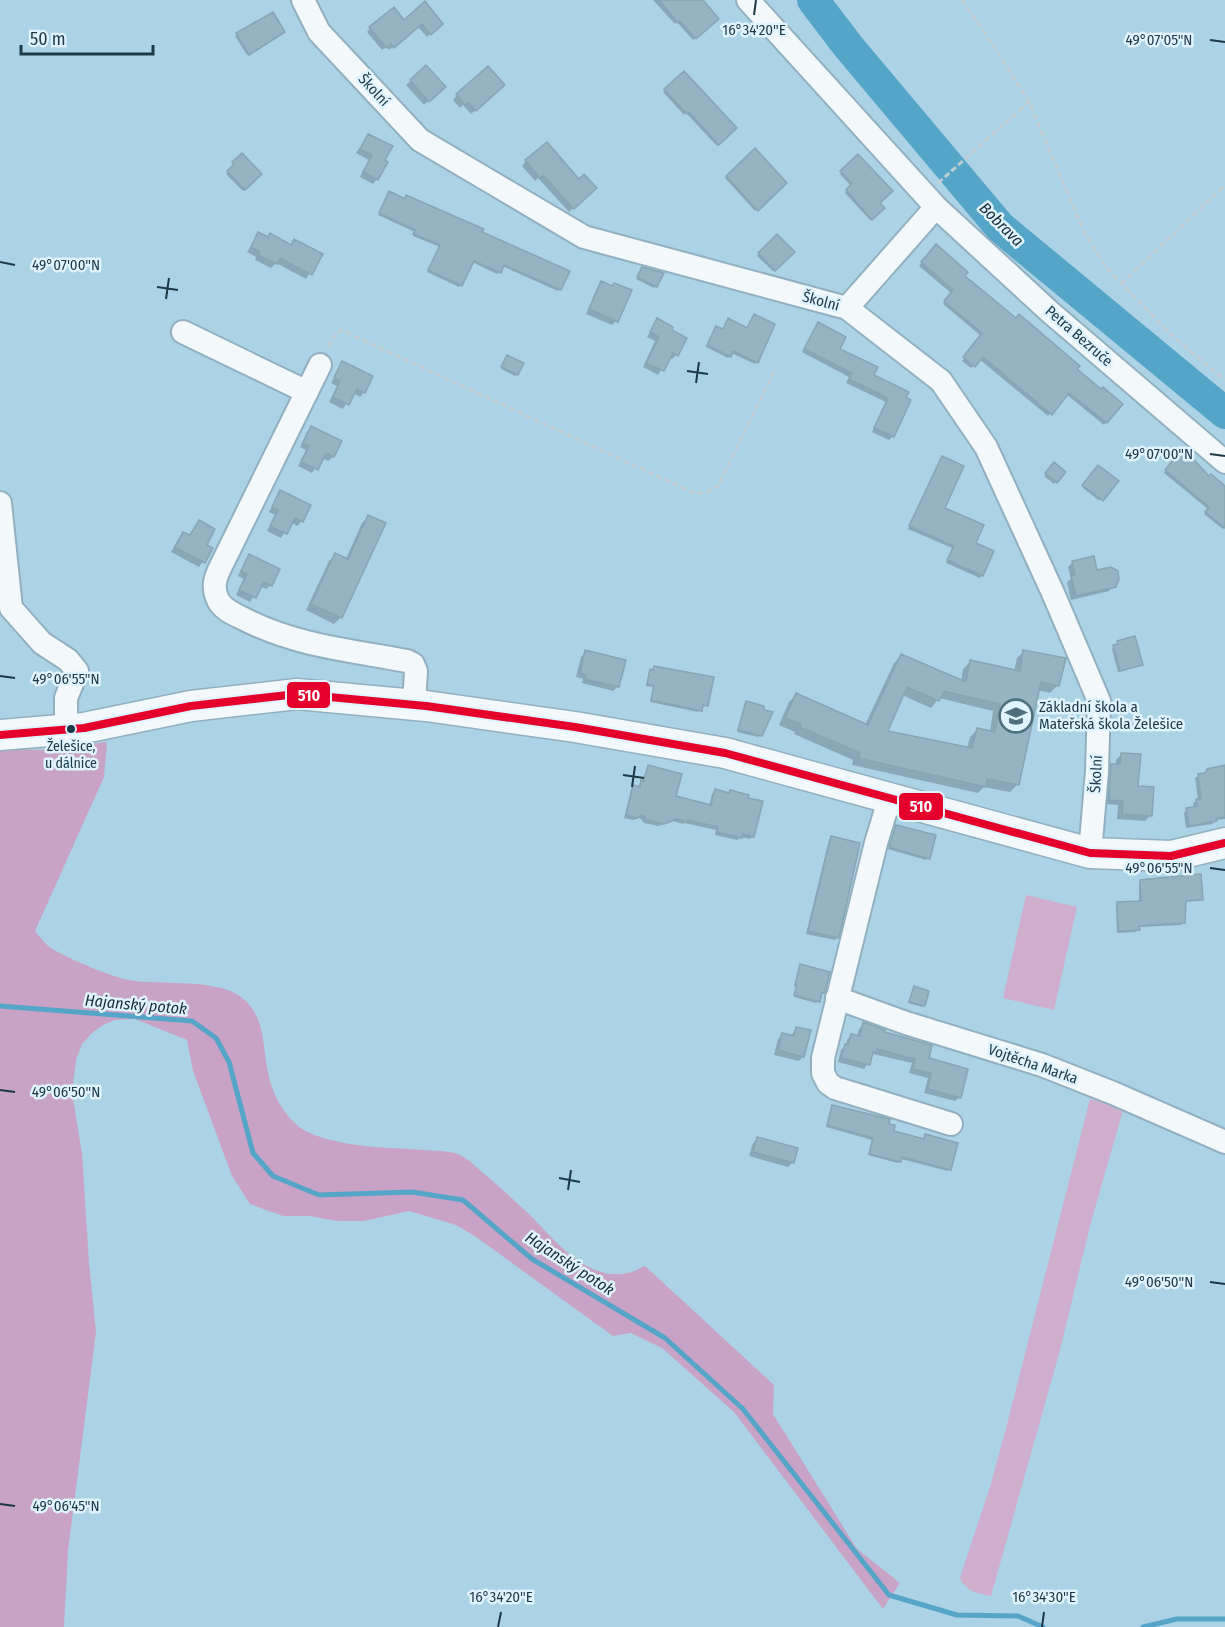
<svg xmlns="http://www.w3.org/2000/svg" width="1225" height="1627" font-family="'Fira Sans Condensed',sans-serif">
<rect width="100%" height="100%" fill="#acd2e5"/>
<path fill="#cfaece" d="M1026 895 1077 907 1054 1010 1003 998Z
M1090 1099 1124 1107 1091 1222 1060 1350 991 1596C978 1593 966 1592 960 1578L990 1487 1004 1436Z"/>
<path fill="#c9a3c6" d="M107 742 104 777 35 931C40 937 45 944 51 948 69 959 115 979 135 981 166 985 222 978 245 1000 267 1021 262 1050 269 1077 274 1099 289 1124 310 1133 345 1148 386 1147 422 1150 435 1151 451 1150 462 1156 470 1160 477 1168 483 1173 500 1187 515 1201 531 1216 555 1241 588 1282 628 1273 634 1272 640 1268 645 1266L774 1385 773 1414 857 1549 900 1583 883 1609 734 1412 662 1348 631 1333 613 1336 476 1237 456 1225 409 1211 364 1221H337L309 1216H283L250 1204 232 1176 193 1071 187 1040 135 1019 115 1020 103 1025 93 1032 82 1044 76 1060 72 1093 82 1153 89 1263 96 1332 68 1551 64 1627H0V749L46 750Z"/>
<path fill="#0003" fill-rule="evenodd" d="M653 0H701L717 19 693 40 677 22 675 24Z
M404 22 441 24 427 37 418 27 389 50 387 47 382 50 367 32 370 28Z
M237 34H282L247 55 235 36Z
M426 67 444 87 424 105 406 85Z
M684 73 735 128 717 146 686 113 684 115 663 92Z
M499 90 471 114 463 105 460 108 453 100 457 95Z
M368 135 383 161 377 179 373 184 360 177 369 160 356 153Z
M755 150 785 183 755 211 725 178Z
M242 155 260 174 243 191 226 174 234 167 232 165Z
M858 156 878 203 882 208 870 220 845 193 851 186 840 174Z
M526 161 579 181 595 188 569 212 538 178 535 181 522 166Z
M389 193 404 200 407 197 480 233 560 289 558 291 502 266 497 274 472 262 459 287 427 272 440 247 413 236 415 232 378 215Z
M259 234 289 246 294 241 321 255 306 279 276 263 271 268 255 260 256 257 247 252Z
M777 236 792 252 773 271 757 256Z
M936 246 963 276 1101 391 1121 404 1104 425 1066 394 1048 416 979 359 971 368 962 361 981 336 943 304 951 293 919 266Z
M641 270 656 286 654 288 636 279Z
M602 283 616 321 612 325 586 314 597 288Z
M754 315 773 325 755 364 731 353 728 358 706 347 715 329H746Z
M657 320 676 355 672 359 669 358 658 375 643 367 655 341 647 337Z
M818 324 838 350 872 376 907 393 893 436 889 440 872 432 886 402 846 383 849 377 802 352Z
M506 359 517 374 515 376 501 369Z
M343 363 364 392 360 397 353 393 343 409 329 402 337 386 331 383Z
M312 428 340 442 333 457 328 461 322 458 312 473 298 466 306 450 300 447 307 432Z
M1183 450 1209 478 1225 488V527L1223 529 1204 514 1208 509 1164 473Z
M940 460 943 509 974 544 982 575 980 578 946 563 952 548 908 529Z
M1054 464 1064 472 1054 484 1044 476Z
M1098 467 1102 500H1098L1082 487Z
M281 492 302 521 297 526 291 522 281 538 267 531 275 515 269 512Z
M369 517 341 617 334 624 306 610 329 561 335 555 346 559 362 523Z
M199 522 205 546 211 549 199 567 171 552 179 538 183 533 189 536Z
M249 556 271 585 266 589 260 586 250 602 236 595 244 579 238 576 245 561Z
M1072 563 1096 572 1114 586 1109 591 1071 600 1067 582 1071 579 1068 567Z
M1118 643 1141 665 1139 666 1118 672 1112 649Z
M1024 651 1058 685 1050 693 1037 690 1018 784 1010 792 984 787 978 793 852 765 853 760 794 734 795 732 779 725 789 702 796 695 865 725 894 663 902 656 961 682 963 669 970 662 1014 671 1017 658ZM902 695 931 708 939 698 993 711 990 732 977 730 970 737 967 748 886 732Z
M586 652 618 686 613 691 582 683 583 679 576 677 581 657Z
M655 667 707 705 701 706 698 712 650 702 653 687 646 686 649 672Z
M747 703 760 736 758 737 737 732Z
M1122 754 1150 816 1145 821 1117 819 1118 805 1105 804 1106 770 1112 765H1116V760Z
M648 767 675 797 709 806 712 794 715 791 753 836 750 839 741 837 737 840 715 835 716 830 684 823 683 824 673 821 658 826 644 823 640 818 633 820 624 818 631 790 634 787 638 788Z
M1225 767V819L1215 820 1212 824 1186 828 1184 813 1187 809 1194 808 1193 803 1198 800 1195 778 1208 770Z
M896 826 928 858 926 860 888 849Z
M831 837 859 844 837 938 835 940 806 934 829 840Z
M1141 881 1202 899 1185 902 1183 923 1182 925 1138 927 1136 932 1117 933 1116 905 1118 903 1139 902V883Z
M800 966 823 992 816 1003 794 997 796 987 794 986Z
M914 988 923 1005 922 1007 908 1003Z
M864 1024 927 1059 960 1097 955 1101 924 1093 928 1078 909 1073 912 1063 873 1054 864 1069 838 1062 841 1050 846 1046 847 1040 851 1036 857 1037 859 1029Z
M796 1028 803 1056 799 1061 774 1055 778 1039 782 1034 791 1036Z
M833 1106 888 1125 892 1132 923 1140 925 1136 950 1169 948 1171 901 1159 898 1163 868 1155 872 1140 826 1127Z
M758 1138 793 1162 788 1167 749 1156 753 1143Z"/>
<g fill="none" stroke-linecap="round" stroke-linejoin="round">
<path stroke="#54a5c8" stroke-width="5" d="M0 1006 192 1021 216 1038 229 1062 253 1153 273 1176 319 1195 412 1192 463 1200 532 1259 665 1338 743 1409 889 1595 957 1615 1018 1616 1043 1627
M1143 1627 1177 1619H1225"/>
<path stroke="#54a5c8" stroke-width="32" d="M813 0 848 46 1000 227 1225 413"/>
</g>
<path fill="#95b3c2" stroke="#87a5b4" stroke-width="1.5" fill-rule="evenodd" d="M659 0H703L719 19 696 39 680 21 678 23Z
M425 1 443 24 431 35 422 24 394 48 391 44 387 48 369 27 394 7 404 20Z
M273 12 285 32 249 55 236 33Z
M426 65 446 87 429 102 410 80Z
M488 66 505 85 476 111 468 102 465 105 456 94Z
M684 71 737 128 719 145 689 112 687 114 664 89Z
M368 134 393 146 385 160 388 162 378 180 363 172 372 155 360 149Z
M547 142 579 179 584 174 597 188 574 209 543 175 540 178 525 160Z
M755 148 787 183 758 211 726 176Z
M242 153 262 174 245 190 227 171 234 164 232 162Z
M858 154 893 191 880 203 885 208 872 220 846 190 852 183 840 171Z
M389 191 405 199 406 195 484 229 482 232 570 271 561 290 504 265 501 273 474 261 462 286 428 270 440 245 413 234 415 230 379 213Z
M258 232 268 237 270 233 291 245 294 239 323 254 312 275 280 258 277 264 258 255 260 252 251 247Z
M777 234 795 252 775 271 758 253Z
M936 244 968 272 965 276 1016 318 1019 314 1080 366 1077 369 1101 389 1103 387 1123 404 1107 423 1069 393 1052 415 983 357 975 367 963 357 982 333 944 301 953 290 921 262Z
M642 267 664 273 657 287 637 277Z
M601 281 612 286 614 283 632 290 618 322 589 309Z
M754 314 775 324 758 363 733 351 731 357 707 345 716 326 723 329 728 318 747 328Z
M657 318 673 327 672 330 687 338 678 356 673 353 664 371 646 363 659 337 650 332Z
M818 322 846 337 840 349 878 367 874 375 909 392 906 397 911 400 894 437 874 428 888 398 849 379 852 373 804 349Z
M507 355 524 363 518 375 501 367Z
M342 361 373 376 365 393 357 389 349 405 333 397 340 381 334 378Z
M311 426 342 441 334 457 326 453 318 470 301 462 309 446 303 443Z
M1183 448 1209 476 1211 474 1225 486V528L1205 512 1209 507 1165 470Z
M942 456 964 466 945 508 984 525 976 543 994 551 983 576 947 560 954 546 909 526Z
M1054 462 1066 472 1057 483 1045 473Z
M1098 465 1119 481 1103 501 1082 485Z
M280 490 311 505 303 522 295 518 287 534 270 526 278 510 272 507Z
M368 515 386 523 342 618 311 604 335 553 348 559Z
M199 520 215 529 207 545 213 548 205 563 175 547 183 532 190 535Z
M249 554 280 569 272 586 264 582 256 598 239 590 247 574 241 571Z
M1094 556 1097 570 1111 567 1118 571 1119 579 1116 587 1076 596 1071 576 1075 575 1072 561Z
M1135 636 1143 665 1120 671 1113 645 1118 644 1117 641Z
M585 650 626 660 619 687 585 679 586 675 580 673Z
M1023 650 1066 658 1059 686 1041 682 1019 785 987 779 986 787 858 758 860 753 800 727 801 724 785 718 796 693 868 725 901 654 966 682 970 660 1020 671ZM907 687 939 701 944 691 1000 704 995 732 977 728 972 748 888 731Z
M654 666 714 677 708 706 703 705 702 711 651 700 654 686 647 684 650 669 653 670Z
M746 701 764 706V710L773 712 762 736 738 730Z
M1121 753 1141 754 1138 786 1154 787 1152 816 1122 814 1123 801 1109 800 1111 764H1120Z
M648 765 682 774 676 796 711 805 715 789 729 793 730 790 749 795 748 798 763 801 754 837 743 834 742 838 717 832 718 827 688 820 687 822 677 819 664 824 647 820 643 815 637 818 626 815 633 785 640 787 641 780 644 781Z
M1225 765V817L1216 818 1217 821 1189 826 1186 808 1197 806 1196 799H1201L1198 774 1205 773 1207 769Z
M896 825 936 835 930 859 891 848 889 846Z
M831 836 860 843 839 938 808 931Z
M1201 874 1203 900 1186 901 1185 923 1139 926 1140 930 1118 931 1117 902 1141 901 1140 880Z
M800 964 830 972 825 993 822 992 820 1002 794 995 797 985H795Z
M914 986 929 991 925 1006 909 1002Z
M863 1022 885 1030V1032L932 1045 929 1058 968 1069 961 1098 928 1089 931 1073 913 1069 915 1059 877 1049 876 1053 873 1052 870 1065 841 1058 845 1044 848 1045 851 1034 860 1036Z
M796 1027 811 1030 804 1057 778 1050 782 1033 794 1036Z
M832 1105 890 1119 889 1124 895 1125 894 1131 924 1139 925 1134 958 1143 951 1170 902 1157 901 1162 869 1154 873 1138 827 1125Z
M757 1137 798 1148 794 1163 753 1152Z"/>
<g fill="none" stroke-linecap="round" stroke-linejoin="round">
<defs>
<path id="minor" d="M303 0 319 32 420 140 584 237 847 308 941 381 986 447 1053 593 1099 701 1097 771 1090 853
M748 0 936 207 1050 312 1225 462
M847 308 936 207
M183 332 307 392
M320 365 221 566C215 578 212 587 218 600 223 610 234 614 244 619 297 646 349 650 407 661L413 664 416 671 414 705
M0 503 11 608 42 643 68 660 77 671 66 698V729
M889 800 876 843 823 1058V1073L828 1083 835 1088 951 1124
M837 998 906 1023 1042 1065 1113 1093 1225 1142"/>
<path id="major" d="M0 735 84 728 191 706 297 694 426 706 575 727 725 753 1090 853 1171 856 1225 843"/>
</defs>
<use href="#minor" stroke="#92b0c0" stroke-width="26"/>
<use href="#major" stroke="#92b0c0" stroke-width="33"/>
<path stroke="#c0ccd2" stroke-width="3" stroke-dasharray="6 3" stroke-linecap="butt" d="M962 0 995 48 1029 102 1084 232 1106 267 1168 332 1225 380
M938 183 1029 102
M1121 284 1225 185
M328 347 332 339 341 330 696 494 707 492 718 486 775 370"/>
<use href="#minor" stroke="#f3f8fb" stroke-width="22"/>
<use href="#major" stroke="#f3f8fb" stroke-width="30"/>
<defs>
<path id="bus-1" d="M0 735 84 728 191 706 297 694 426 706 575 727 725 753 1090 853 1171 856 1225 843"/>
</defs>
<use href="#bus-1" stroke="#e0f4fe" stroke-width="12"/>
<use href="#bus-1" stroke="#e4002b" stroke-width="8"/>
</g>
<path fill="none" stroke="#1c3947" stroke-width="2" d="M754 15 756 0M1210 40 1225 42M0 262 15 265M157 287 178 290M166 299 169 278M687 371 708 374M696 383 699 362M1210 454 1225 456M0 676 15 678M623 775 644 778M632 787 635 766M1210 868 1225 870M0 1090 15 1092M559 1178 580 1182M568 1190 571 1170M1210 1282 1225 1284M0 1504 15 1506M498 1627 501 1612M1042 1627 1044 1612"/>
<defs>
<symbol id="school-ring" viewBox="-11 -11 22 22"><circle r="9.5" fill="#e0f4fe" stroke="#4e6f7e" stroke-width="1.5"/><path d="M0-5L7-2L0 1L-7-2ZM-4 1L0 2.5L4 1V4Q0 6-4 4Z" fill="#4e6f7e"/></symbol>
</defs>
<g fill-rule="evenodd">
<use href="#school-ring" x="997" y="697" width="38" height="38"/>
</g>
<circle fill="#1c3947" stroke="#e0f4fe" stroke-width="2" cx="71" cy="729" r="5"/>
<g text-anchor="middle" stroke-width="5" stroke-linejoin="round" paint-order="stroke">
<g font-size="14" fill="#1c3947" stroke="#e0f4fe">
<text x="71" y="751">Želešice,<tspan x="71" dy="17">u dálnice</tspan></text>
</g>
<g font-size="15" fill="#1c3947" stroke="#e0f4fe">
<text transform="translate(374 90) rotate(47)" y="5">Školní</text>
<text transform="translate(821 301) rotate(15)" y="5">Školní</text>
<text transform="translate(1079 336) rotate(41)" y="5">Petra Bezruče</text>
<text transform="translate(1096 774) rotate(-87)" y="5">Školní</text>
<text transform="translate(1033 1064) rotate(19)" y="5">Vojtěcha Marka</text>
</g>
<g font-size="15" fill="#1c3947" stroke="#e0f4fe" text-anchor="start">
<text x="1039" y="712">Základní škola a<tspan x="1039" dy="17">Mateřská škola Želešice</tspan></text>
</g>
<g font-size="16" font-style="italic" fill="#182d38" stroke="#e0f4fe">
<text transform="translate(1002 224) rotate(45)" y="6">Bobrava</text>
<text transform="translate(136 1004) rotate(5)" y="6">Hajanský potok</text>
<text transform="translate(570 1263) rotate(33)" y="6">Hajanský potok</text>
</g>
</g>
<g font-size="15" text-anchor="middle" fill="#1c3947" stroke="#e0f4fe" stroke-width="5" stroke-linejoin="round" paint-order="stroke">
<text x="754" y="35">16°34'20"E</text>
<text x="1159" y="45">49°07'05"N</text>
<text x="66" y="270">49°07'00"N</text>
<text x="1159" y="459">49°07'00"N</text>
<text x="66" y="684">49°06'55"N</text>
<text x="1159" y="873">49°06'55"N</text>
<text x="66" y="1097">49°06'50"N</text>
<text x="1159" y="1287">49°06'50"N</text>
<text x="66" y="1511">49°06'45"N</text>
<text x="501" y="1602">16°34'20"E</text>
<text x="1044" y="1602">16°34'30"E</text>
</g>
<g stroke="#e0f4fe" stroke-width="2">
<rect x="286" y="681" width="45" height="28" rx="6" fill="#e4002b"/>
<rect x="898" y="792" width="46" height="29" rx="6" fill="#e4002b"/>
</g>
<g font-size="16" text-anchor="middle" font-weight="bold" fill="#fff">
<text x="309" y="701">510</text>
<text x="921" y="812">510</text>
</g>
<path d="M21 45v9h132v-9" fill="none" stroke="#1c3947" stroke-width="3"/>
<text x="30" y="45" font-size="18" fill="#1c3947" stroke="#e0f4fe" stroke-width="4.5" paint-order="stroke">50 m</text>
</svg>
